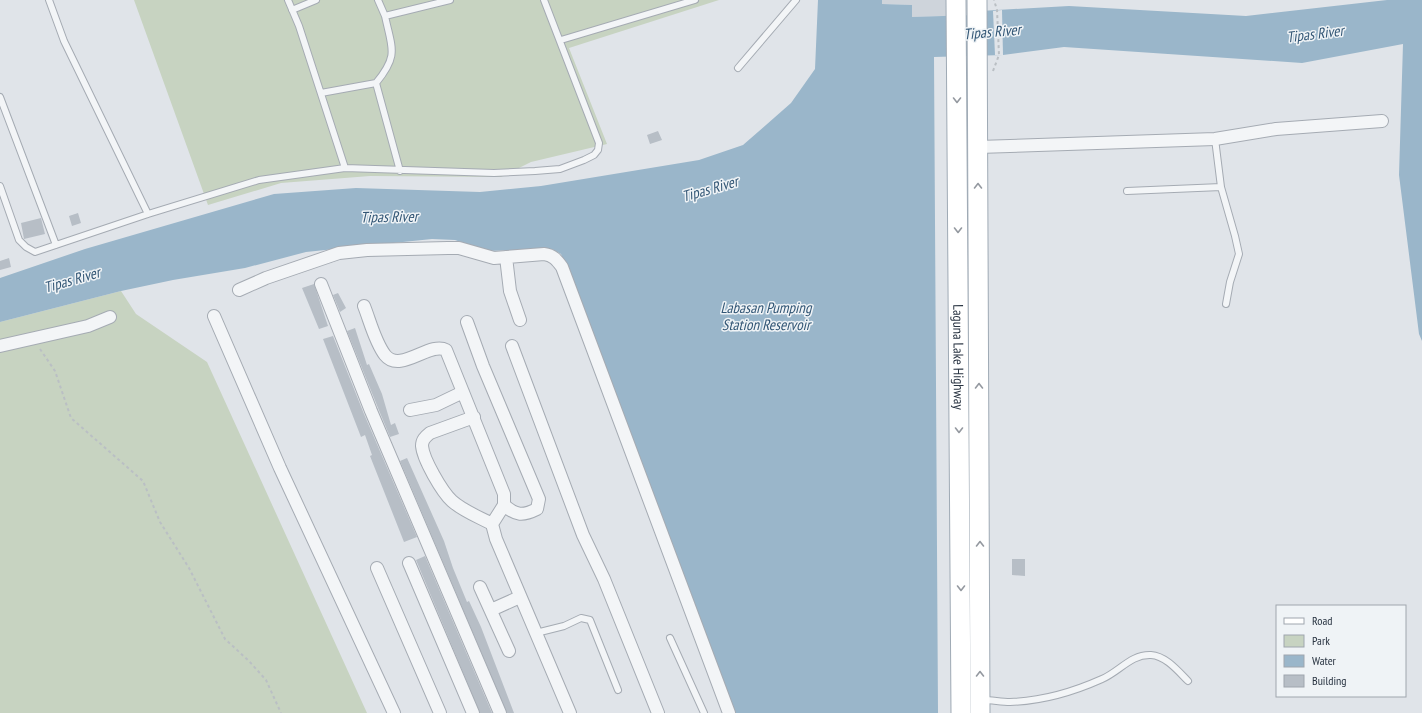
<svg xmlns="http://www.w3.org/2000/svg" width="1422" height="713" font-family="'PT Sans Narrow',sans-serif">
<rect width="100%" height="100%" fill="#e0e4e9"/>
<path fill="#ced4db" d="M882 0H946V16L912 17V5L882 4Z"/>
<path fill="#c7d3c1" d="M134 0H719L569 48 607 144 531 162 501 177 370 176 281 183 208 205Z
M121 291 136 314 207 362 367 713H0V322Z"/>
<path fill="#9ab6ca" d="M818 0H882V4L912 5V17L974 15 980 11 1069 6 1246 16 1387 0H1422V341L1419 334 1399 175 1403 44 1302 63 1064 47 1003 55 934 57 938 713H732L561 254 552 249 486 251 455 240 432 239 306 252 245 268 173 280 121 291 0 322V278L85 249 274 194 356 188 480 192 541 186 699 160 743 145 791 103 815 69Z"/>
<path fill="#e0e4e9" d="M1002 10 1003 55H995L993 11Z"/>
<path fill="#b7bec6" d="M658 131 662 140 650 144 647 135Z
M78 213 81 223 72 226 69 216Z
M41 218 45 234 24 239 21 223Z
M9 258 11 267 0 270V261Z
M314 284 328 326 319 329 302 288Z
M338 293 346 308 340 312 333 295Z
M355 328 367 365 369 364 382 394 391 425 395 423 399 434 390 437 378 408 347 331Z
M333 336 364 414 417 537 404 542 370 456 372 455 365 435 361 437 323 339Z
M407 458 444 541 453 568 467 602 469 601 481 627 514 713H507L400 461Z
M425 556 492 713H480L416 560Z
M1012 559H1025V576L1012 575Z"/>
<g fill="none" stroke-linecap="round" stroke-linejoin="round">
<defs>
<path id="service" d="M49 0 64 41 148 214
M288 0 299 26 345 168
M378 0 385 16
M292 10 316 0
M561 40 695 0
M738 68 796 0
M321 93 376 83
M0 97 56 245
M400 171 376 83C399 55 392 49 385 16L450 0
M0 186 19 240 26 247 35 252 148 214 259 180 345 168 494 173 535 171 560 169 584 160 594 155 598 150 599 143 544 0
M1221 187 1235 236 1239 254 1230 282 1226 304
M1127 191 1221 187 1215 139
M536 633 564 626 581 618 590 620 618 690
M670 638 704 713
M983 700C992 700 1001 702 1010 702 1042 701 1073 692 1102 679 1119 672 1131 654 1151 655 1166 656 1178 671 1188 681"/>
<path id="minor" d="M978 147 1215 139 1276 129 1382 121
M506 257 510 291 520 320
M321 284 371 411 500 713
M239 290 266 278 339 253 367 250 448 248H459L494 258 544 254C553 255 557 260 562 267L729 713
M364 306C370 321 375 342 385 355 400 374 430 341 446 350L504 494V505L492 524 496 539 570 713
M214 316 280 468 394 713
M467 322 483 366 539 499 537 509C523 516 516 516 504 505
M0 346 88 326 110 317
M512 346 583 535 604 579 658 713
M410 410 436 405 463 392
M474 417 430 433C425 437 422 440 422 446 423 459 442 492 452 501 463 511 479 517 492 524
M409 563 473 713
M377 568 440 713
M480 587 509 651
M491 610 520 597"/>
<g id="primary">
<path id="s1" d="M956 0 961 713"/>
<path d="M977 0 980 713"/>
</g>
</defs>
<use href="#service" stroke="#a5abb3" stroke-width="8"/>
<use href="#minor" stroke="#a5abb3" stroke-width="14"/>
<use href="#primary" stroke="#9faab5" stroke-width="21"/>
<path stroke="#babfc4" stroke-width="2" stroke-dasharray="3 3" stroke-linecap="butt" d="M993 71 999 55 997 10 994 0
M40 349 55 371 71 418 143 481 160 522 189 568 225 639 249 661 266 680 281 713"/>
<use href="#service" stroke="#f3f5f7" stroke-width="6"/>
<use href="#minor" stroke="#f3f5f7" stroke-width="12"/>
<use href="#primary" stroke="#fff" stroke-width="19"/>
</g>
<defs><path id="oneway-chevron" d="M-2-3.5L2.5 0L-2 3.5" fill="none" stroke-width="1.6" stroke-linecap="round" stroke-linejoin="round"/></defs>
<g stroke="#9499a0">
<use href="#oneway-chevron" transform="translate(957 100) rotate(90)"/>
<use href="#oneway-chevron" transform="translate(978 186) rotate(-90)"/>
<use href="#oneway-chevron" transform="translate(958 230) rotate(90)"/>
<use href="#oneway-chevron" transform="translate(979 386) rotate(-90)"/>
<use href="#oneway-chevron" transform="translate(959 430) rotate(90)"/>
<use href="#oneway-chevron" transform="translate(980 544) rotate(-90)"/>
<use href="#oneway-chevron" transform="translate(961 588) rotate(90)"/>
<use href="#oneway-chevron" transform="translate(980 674) rotate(-90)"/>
</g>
<g text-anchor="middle" stroke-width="3" stroke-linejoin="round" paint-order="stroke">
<g font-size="14" fill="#283341" stroke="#eff3f6">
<text dy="5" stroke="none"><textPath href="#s1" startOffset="357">Laguna Lake Highway</textPath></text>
</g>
<g font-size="15" font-style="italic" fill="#325675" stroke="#eff3f6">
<text transform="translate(992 32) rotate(-5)" y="5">Tipas River</text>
<text transform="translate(1315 34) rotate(-7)" y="5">Tipas River</text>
<text transform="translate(710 189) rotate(-16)" y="5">Tipas River</text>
<text transform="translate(389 217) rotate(-1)" y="5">Tipas River</text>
<text transform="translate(72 280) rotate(-16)" y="5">Tipas River</text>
<text x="766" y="313">Labasan Pumping<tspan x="766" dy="17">Station Reservoir</tspan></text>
</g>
</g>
<rect x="1276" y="605" width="130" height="92" fill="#eff3f6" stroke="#9fa6ae"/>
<rect x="1284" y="618" width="20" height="6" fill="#ffffff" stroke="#9fa6ae"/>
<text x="1312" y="625" font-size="12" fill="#283341">Road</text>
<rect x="1284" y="635" width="20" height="12" fill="#c7d3c1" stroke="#9fa6ae"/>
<text x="1312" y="645" font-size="12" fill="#283341">Park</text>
<rect x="1284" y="655" width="20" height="12" fill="#9ab6ca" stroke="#9fa6ae"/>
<text x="1312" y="665" font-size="12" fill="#283341">Water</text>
<rect x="1284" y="675" width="20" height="12" fill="#b7bec6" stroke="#9fa6ae"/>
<text x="1312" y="685" font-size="12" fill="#283341">Building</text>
</svg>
